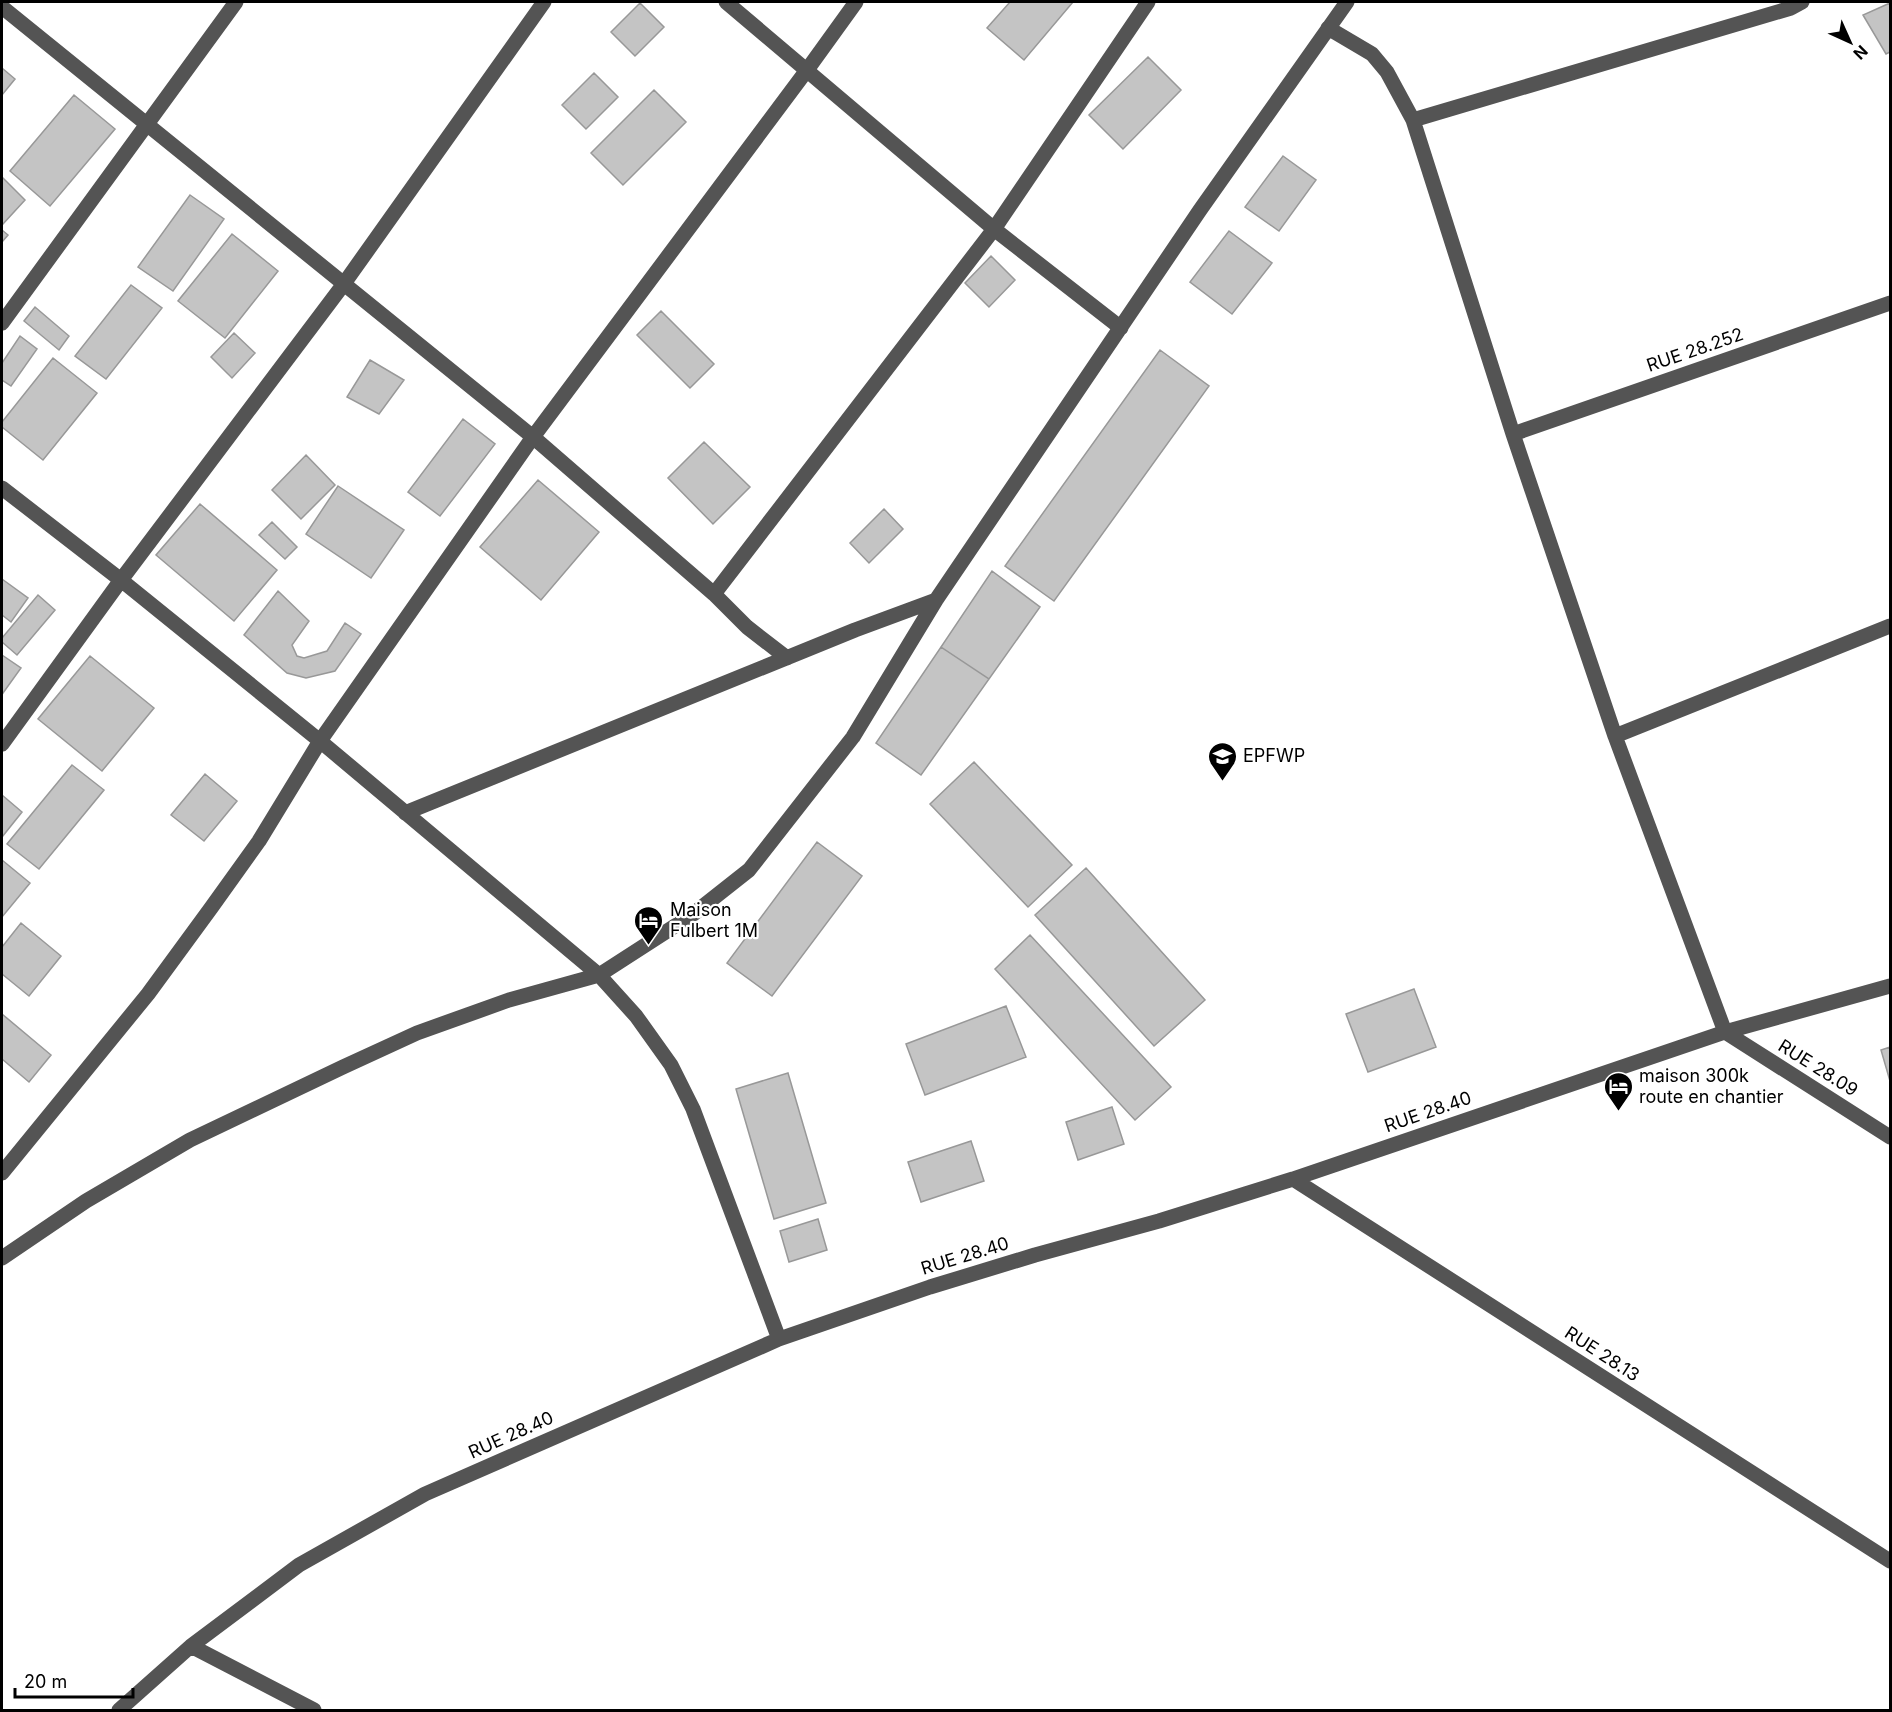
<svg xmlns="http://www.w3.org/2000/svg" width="1892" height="1712" font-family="Inter,sans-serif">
<rect width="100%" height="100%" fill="#fff"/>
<path fill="#c4c4c4" stroke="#989898" stroke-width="1.5" d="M1010 2H1073L1024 60 987 28Z
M640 3 664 27 635 56 611 32Z
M1890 3V52L1886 54 1863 15Z
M1148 57 1181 90 1123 149 1089 115Z
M2 68 15 79 2 95Z
M594 73 618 97 586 129 562 105Z
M654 90 686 122 623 185 591 153Z
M74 95 115 129 50 206 10 171Z
M1283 156 1316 180 1279 231 1245 207Z
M2 177 25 200 2 225Z
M190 195 224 219 173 291 138 267Z
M2 230 8 235 2 242Z
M1229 231 1272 263 1232 314 1190 282Z
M232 234 278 271 225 338 178 301Z
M991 256 1015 280 989 307 965 283Z
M131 285 162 308 106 379 75 356Z
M35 307 69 336 59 350 24 321Z
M661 311 714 364 690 388 637 335Z
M234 333 255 353 232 378 211 357Z
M20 336 37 349 11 386 2 380V363Z
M1160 350 1209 386 1054 601 1005 566Z
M53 358 97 393 43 460 2 427V422Z
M370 360 404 380 379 414 347 397Z
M463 419 495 444 440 516 408 492Z
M704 442 750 487 713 524 668 478Z
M306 455 335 485 301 519 272 490Z
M538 480 599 532 541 600 480 547Z
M338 486 404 530 371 578 306 534Z
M200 504 277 570 234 621 156 555Z
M884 509 903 529 869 563 850 543Z
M272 522 297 547 285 559 259 535Z
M992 571 1040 607 989 679 941 647Z
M2 579 28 598 11 622 2 615Z
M278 591 309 621 292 645 297 656 304 658 327 651 345 623 361 634 335 671 306 678 287 673 244 635Z
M38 595 55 610 17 655 2 642V638Z
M941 647 989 679 921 775 876 743Z
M2 655 21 668 3 693 2 692Z
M90 656 154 708 102 771 38 719Z
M974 762 1072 865 1028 907 930 804Z
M72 765 104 790 39 869 7 844Z
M205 774 237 801 204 841 171 815Z
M2 795 22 812 2 837Z
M817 842 862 876 772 996 727 963Z
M2 860 30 883 2 917Z
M1086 868 1205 1000 1154 1046 1035 915Z
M21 923 61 956 29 996 2 974V947Z
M1030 935 1171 1087 1135 1120 995 969Z
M1414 989 1436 1047 1368 1072 1346 1014Z
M1006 1006 1026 1057 925 1095 906 1044Z
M2 1014 51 1055 29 1082 2 1059Z
M1890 1047V1081L1881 1050Z
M788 1073 826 1203 774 1219 736 1089Z
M1112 1107 1124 1144 1078 1160 1066 1122Z
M971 1141 984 1181 921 1202 908 1162Z
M818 1219 827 1250 789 1262 780 1231Z"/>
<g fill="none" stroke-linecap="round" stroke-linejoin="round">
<path stroke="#545454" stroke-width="15" d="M726 2 994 229 1121 328
M2 7 533 437 714 594 747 627 787 658
M1328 28 1372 54 1387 72 1413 120 1513 434 1615 736 1725 1032 1890 1137
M1413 120 1791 8 1802 2
M2 323 236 2
M1513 434 1890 303
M2 488 121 580 320 741 599 975 636 1016 671 1065 693 1109 779 1339
M714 594 994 229 1148 2
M1615 736 1890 626
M2 744 121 580 343 285 544 2
M405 813 855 630 936 600
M2 1173 148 994 211 908 259 841 320 741 533 437 807 70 856 2
M1293 1179 1890 1561
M2 1258 86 1201 190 1140 343 1067 417 1033 509 1000 599 975 692 915 749 870 853 737 936 600 1200 210 1347 2
M191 1646 314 1710
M119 1710 191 1646 299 1565 425 1494 779 1339 930 1287 1035 1255 1159 1221 1293 1179 1725 1032 1890 986"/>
</g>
<defs>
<symbol id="school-pin" viewBox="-11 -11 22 30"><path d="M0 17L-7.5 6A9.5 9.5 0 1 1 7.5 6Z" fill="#000" stroke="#fff"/><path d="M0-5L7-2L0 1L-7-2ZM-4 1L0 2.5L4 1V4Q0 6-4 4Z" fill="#fff"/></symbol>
<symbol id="hotel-pin" viewBox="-11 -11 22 30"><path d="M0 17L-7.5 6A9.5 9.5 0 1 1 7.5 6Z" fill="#000" stroke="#fff"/><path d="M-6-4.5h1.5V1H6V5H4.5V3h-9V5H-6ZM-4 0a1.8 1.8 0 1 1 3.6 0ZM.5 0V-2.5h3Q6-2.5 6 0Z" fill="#fff"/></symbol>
</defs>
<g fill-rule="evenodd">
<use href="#school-pin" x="1206" y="740" width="33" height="45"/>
<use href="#hotel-pin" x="632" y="904" width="33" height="45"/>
<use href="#hotel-pin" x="1602" y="1070" width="33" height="45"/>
</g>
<g text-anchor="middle" stroke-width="4.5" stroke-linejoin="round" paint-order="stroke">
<g font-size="18" fill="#000" stroke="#fff">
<text transform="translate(1695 350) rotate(-19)" y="6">RUE 28.252</text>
<text transform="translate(1818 1068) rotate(32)" y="6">RUE 28.09</text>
<text transform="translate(1428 1112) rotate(-19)" y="6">RUE 28.40</text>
<text transform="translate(965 1256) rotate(-17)" y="6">RUE 28.40</text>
<text transform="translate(1602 1354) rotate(33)" y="6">RUE 28.13</text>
<text transform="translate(511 1435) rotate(-24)" y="6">RUE 28.40</text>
</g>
<g font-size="18" fill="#000" stroke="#fff" text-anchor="start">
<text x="1243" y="762">EPFWP</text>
<text x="670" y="916">Maison<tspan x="670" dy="21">Fulbert 1M</tspan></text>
<text x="1639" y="1082">maison 300k<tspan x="1639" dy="21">route en chantier</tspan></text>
</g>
</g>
<rect width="1892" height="1712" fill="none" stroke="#000000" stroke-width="6"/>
<g transform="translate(1850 42) rotate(135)" stroke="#ffffff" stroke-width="4.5" paint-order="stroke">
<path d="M0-4.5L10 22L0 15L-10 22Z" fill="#000000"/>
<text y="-9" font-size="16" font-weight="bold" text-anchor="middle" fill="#000000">N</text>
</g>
<path d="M15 1688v9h118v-9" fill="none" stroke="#000000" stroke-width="3"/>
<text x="24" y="1688" font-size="18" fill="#000000" stroke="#ffffff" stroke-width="4.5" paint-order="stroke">20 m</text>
</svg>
